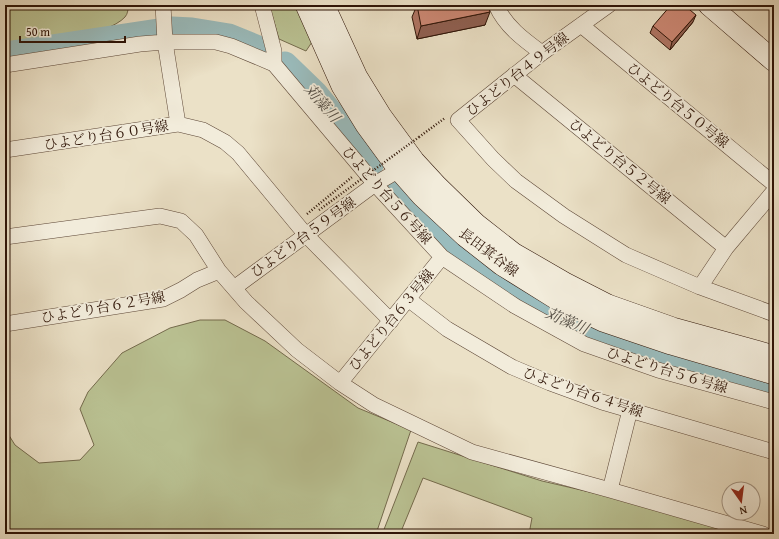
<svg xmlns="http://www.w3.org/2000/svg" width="779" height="539" font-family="'Gentium Book Plus','Noto Serif JP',serif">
<rect width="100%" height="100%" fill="#ebe1c7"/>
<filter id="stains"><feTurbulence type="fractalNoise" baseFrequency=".005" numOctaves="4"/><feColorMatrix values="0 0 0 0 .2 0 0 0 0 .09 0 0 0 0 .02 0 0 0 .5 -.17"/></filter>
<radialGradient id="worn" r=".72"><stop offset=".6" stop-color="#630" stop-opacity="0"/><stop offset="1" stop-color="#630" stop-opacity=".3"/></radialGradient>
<path fill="#bac293" stroke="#746b4d" d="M5 5H129C128 8 128 14 125 17 108 36 32 47 5 52Z
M269 5H300L314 39 306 51 279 39Z
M200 320H225L265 341 358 408 411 430 376 534H5V429L15 445 39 463 80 460 94 445 80 409 88 392 122 353 170 328Z
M418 442 542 481 668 510 732 534H529L532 518 423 478 400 534H386L383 532Z"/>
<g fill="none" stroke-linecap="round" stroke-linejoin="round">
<path stroke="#9abcbd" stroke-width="25" d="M172 29 192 30 229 36 263 50
M5 54 158 31
M285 64 315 93 372 163
M394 190 427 226 477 267 533 307 649 356 774 391"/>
<defs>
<path id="street" d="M163 5 165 42 178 124
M262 5 274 51V64
M496 5C505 26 524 40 542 53
M609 5 542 53 458 120 493 159 516 181 564 216 626 255 700 287 774 314
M581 25 774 184
M5 65 140 44 165 42H216L231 46 274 64 375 184 442 257 515 306 584 344 658 370 774 402
M514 75 726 248
M5 150 178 124 203 130 225 142 238 153 306 235 391 321
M5 237 160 216 181 221 196 235 219 271 246 302 297 350 340 383 374 405 472 452 610 490 763 534
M700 287 726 248 774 191
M234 288 375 184 406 166
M408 299 447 329 512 367 550 383 602 402 774 452
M5 324 163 299 181 290 197 280 219 271
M340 383 442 257
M610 490 630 410"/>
<path id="secondary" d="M306 5 342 86 366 125 399 170 422 196 465 236 502 265 555 298 603 321 671 344 774 374
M324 5 357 77 381 116 414 161 437 186 476 224 513 253 565 283 608 305 673 328 774 356
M709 5 774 61"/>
</defs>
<use href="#street" stroke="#5d4737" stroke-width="16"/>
<use href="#secondary" stroke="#2e1407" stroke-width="22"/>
<path stroke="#2e1407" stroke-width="2.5" stroke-dasharray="1 2" stroke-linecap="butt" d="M419 137 445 118
M307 214 352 177"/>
<use href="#street" stroke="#f2ecdb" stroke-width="15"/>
<use href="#secondary" stroke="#f2ecdb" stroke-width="21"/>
<path stroke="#2e1407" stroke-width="2.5" stroke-dasharray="1 2" stroke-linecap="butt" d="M319 210 419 137"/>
</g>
<path fill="#af7564" stroke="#2e1407" d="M417 5H488L485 25 417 39 412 17Z
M693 22 670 50 650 33 653 26Z"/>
<path fill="#8f5f51" stroke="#2e1407" d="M516 5H528L515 8Z
M490 12 485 25 417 39 421 26Z
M696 15 693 22 670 50 672 42Z"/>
<path fill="#cc8874" stroke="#2e1407" d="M417 5H488L490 12 421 26Z
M671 5H684L696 15 672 42 653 26Z"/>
<g text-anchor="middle" stroke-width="3.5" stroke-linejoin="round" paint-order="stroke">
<g font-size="14" fill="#2e1407" stroke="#f2ecdb">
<text transform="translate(517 74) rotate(-38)" y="5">ひよどり台４９号線</text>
<text transform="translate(678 105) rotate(39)" y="5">ひよどり台５０号線</text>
<text transform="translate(106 135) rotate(-9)" y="5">ひよどり台６０号線</text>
<text transform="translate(620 161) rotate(39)" y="5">ひよどり台５２号線</text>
<text transform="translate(387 195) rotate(48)" y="5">ひよどり台５６号線</text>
<text transform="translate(303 237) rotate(-36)" y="5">ひよどり台５９号線</text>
<text transform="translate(489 252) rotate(37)" y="5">長田箕谷線</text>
<text transform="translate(103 307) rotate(-10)" y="5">ひよどり台６２号線</text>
<text transform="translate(391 320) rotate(-51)" y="5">ひよどり台６３号線</text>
<text transform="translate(667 370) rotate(17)" y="5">ひよどり台５６号線</text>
<text transform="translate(583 392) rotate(19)" y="5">ひよどり台６４号線</text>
</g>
<g font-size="15" font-style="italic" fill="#544f47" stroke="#f2ecdb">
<text transform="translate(322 103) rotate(49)" y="5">苅藻川</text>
<text transform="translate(567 321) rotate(23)" y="5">苅藻川</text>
</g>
</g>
<rect width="779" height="539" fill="none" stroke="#ebe1c7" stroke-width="20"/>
<rect x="6" y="6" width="767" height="527" fill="none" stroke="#2e1407" stroke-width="2"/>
<rect x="10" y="10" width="759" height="519" fill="none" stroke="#2e1407"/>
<g transform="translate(741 501) rotate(166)"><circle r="19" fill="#f2ecdb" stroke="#a49686"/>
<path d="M0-3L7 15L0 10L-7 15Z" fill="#8f2418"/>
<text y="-6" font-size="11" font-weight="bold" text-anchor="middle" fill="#2e1407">N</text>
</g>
<path d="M20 36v6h105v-6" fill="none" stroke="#2e1407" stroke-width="2"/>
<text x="26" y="36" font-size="12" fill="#2e1407" stroke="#f2ecdb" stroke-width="3" paint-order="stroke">50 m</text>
<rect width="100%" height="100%" filter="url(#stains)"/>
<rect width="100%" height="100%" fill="url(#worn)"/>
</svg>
